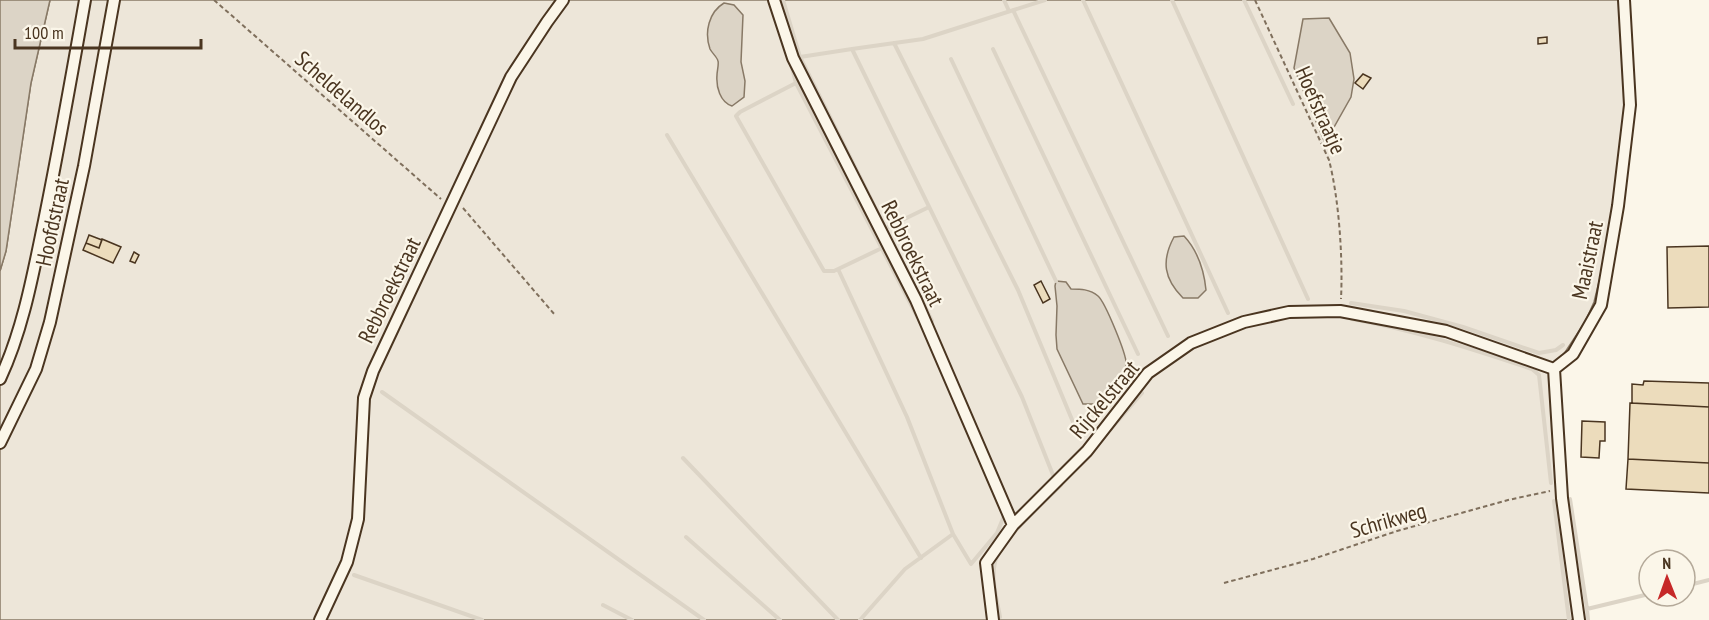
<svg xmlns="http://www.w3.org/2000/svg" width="1709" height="620" font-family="'PT Sans Narrow',sans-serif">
<rect width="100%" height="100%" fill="#fbf6e9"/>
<path fill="#ede6d9" stroke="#887966" stroke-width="1.5" d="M50 0H1624L1630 105 1618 206 1594 302 1585 322 1554 369 1579 620H0V271L6 251 31 83Z"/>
<path fill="#dcd4c6" stroke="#887966" stroke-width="1.5" d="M0 0H50L31 83 6 251 0 271Z
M724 3 734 5 743 15 741 62 745 81 744 97 732 106C720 102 716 87 717 75 717 71 719 64 718 61 717 57 712 53 710 49 704 32 709 12 724 3Z
M1329 18 1350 53 1354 79 1351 97 1325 143 1294 68 1303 19Z
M1184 236C1197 250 1204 270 1206 290L1198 298H1183C1164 279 1161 261 1174 237Z
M1056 281 1066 282 1071 289C1080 289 1090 289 1098 296 1105 302 1128 357 1126 365 1122 380 1108 393 1099 404H1083L1057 349 1056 335 1057 306 1055 286Z"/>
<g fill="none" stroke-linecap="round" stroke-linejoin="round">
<path stroke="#dcd4c6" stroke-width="4" d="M783 0 800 57 932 321
M1004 0 1009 11
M1083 0 1228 313
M1172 0 1308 299
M1244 0 1293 104
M1013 10 1168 336
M894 43 1018 290 1078 434
M852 49 923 39 1045 0
M993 49 1138 354
M800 57 852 49 1022 397 1053 475
M951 59 1056 281
M791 64 796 83
M667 135 921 558
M886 228 929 207
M882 248 834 271H824L736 116 740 112 796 83 921 324
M838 269 907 417 953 534 971 564 997 533 1004 516 1003 513
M1351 303 1404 311 1463 327 1539 353 1556 350 1563 345
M1352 319C1414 330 1472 349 1532 369L1539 375 1551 483
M382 392 704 620
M1110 430 1142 393
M683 458 838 620
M1570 499 1587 609 1649 594
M1554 501 1569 620
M686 537 780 620
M354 575 482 620
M1685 586 1709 580
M603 605 632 620
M1587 609 1588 620
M1000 617C997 600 991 580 995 562 1001 540 1044 502 1061 485
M860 620 905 569 953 534"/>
</g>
<path fill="#ecdcbc" stroke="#4a3520" stroke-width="1.5" d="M1547 37V43L1538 44V38Z
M1363 74 1371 78 1363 89 1355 83Z
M89 235 102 240 99 248 86 243Z
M102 239 121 247 113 263 83 250 86 243 99 248Z
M1709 246V307L1668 308 1667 247Z
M134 252 139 255 135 263 130 261Z
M1041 281 1050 299 1043 303 1034 285Z
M1644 381 1709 383V407L1632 403V384L1643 385Z
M1630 403 1709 407V463L1628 459Z
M1582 421 1605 422V441H1600L1599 458 1581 457Z
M1628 459 1709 463V493L1626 489Z"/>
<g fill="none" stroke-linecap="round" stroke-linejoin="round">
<defs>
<path id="minor" d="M774 0 793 58 916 300 1013 525
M1554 369 1573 354 1601 305 1618 206 1630 105 1624 0
M1554 369 1562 498 1579 620
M0 379C23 330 33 274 44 221 59 147 72 74 85 0
M0 443 36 369 50 322 84 166 114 0
M320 620 347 562 358 519 364 398 373 371 511 77 547 22 563 0
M993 620 986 563 1013 525 1087 451 1148 373 1191 343 1244 322 1289 312 1340 311 1446 331 1554 369"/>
</defs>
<use href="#minor" stroke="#4a3520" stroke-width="14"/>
<path stroke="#7f6f5c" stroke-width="2" stroke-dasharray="4.5 3" stroke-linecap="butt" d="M214 0 441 199
M1255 0 1329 160C1339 199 1343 258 1341 299
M463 208 555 315
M1085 419 1090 430
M1224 583 1313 559 1397 531 1508 500 1550 491"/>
<use href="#minor" stroke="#fbf6e9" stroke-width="10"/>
</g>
<g text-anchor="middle" stroke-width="4.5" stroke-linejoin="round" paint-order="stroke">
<g font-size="22" fill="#4a3520" stroke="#fbf6e9">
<text transform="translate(342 93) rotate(41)" y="8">Scheldelandlos</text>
<text transform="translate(1321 110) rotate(66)" y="8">Hoefstraatje</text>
<text transform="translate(52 222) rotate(-78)" y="8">Hoofdstraat</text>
<text transform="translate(913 253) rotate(64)" y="8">Rebbroekstraat</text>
<text transform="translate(1587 260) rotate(-78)" y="8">Maaistraat</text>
<text transform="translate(389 290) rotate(-64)" y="8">Rebbroekstraat</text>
<text transform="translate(1104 399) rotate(-50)" y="8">Rijckelstraat</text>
<text transform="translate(1388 520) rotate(-16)" y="8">Schrikweg</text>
</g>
</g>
<g transform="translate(1667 578) rotate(359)"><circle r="28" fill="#fbf6e9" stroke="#b4a999" stroke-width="1.5"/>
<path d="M0-4.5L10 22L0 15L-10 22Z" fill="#c62828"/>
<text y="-9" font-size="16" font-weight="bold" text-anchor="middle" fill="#4a3520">N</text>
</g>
<path d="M15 39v9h186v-9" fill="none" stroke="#4a3520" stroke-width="3"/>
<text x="24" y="39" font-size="18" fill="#4a3520" stroke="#fbf6e9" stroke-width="4.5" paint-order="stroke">100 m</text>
</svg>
